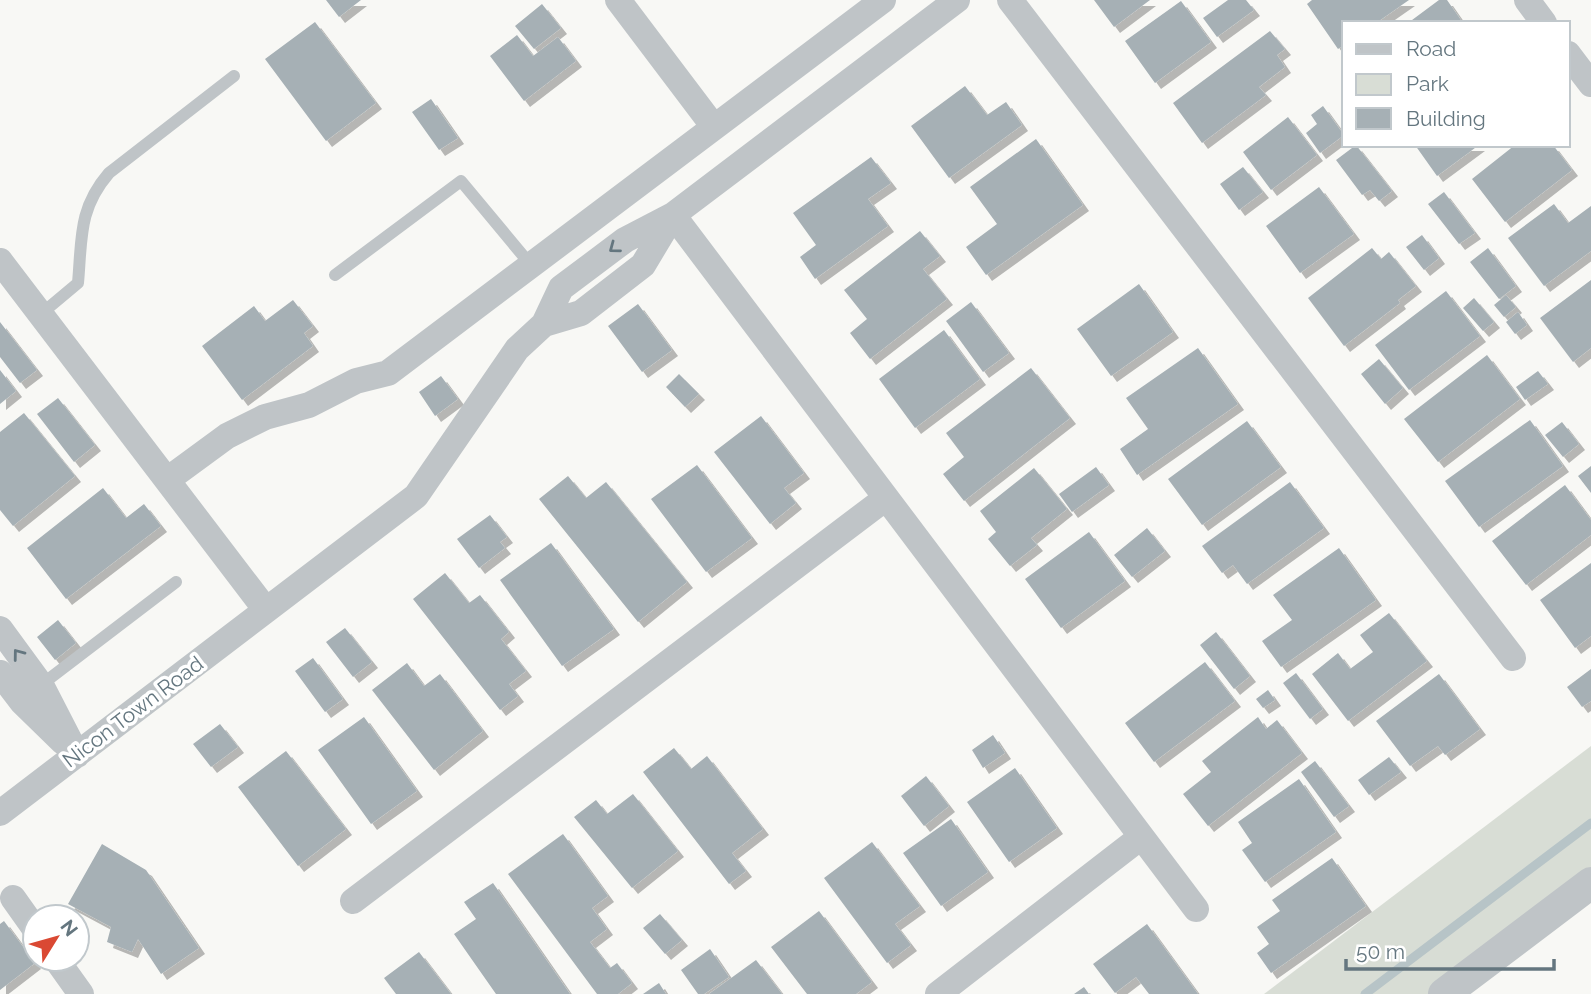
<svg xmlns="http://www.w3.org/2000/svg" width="1591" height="994" font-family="Raleway,sans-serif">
<defs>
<filter id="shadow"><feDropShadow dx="6" dy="6" stdDeviation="0" flood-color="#0004"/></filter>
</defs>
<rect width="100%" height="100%" fill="#f8f8f5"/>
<path fill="#d8ddd5" d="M1591 746V869L1430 994H1264Z"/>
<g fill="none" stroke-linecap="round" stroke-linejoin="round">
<path stroke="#b7c4c7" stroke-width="9" d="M1365 994 1591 823"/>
</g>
<path fill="#a6b0b5" filter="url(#shadow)" d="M326 0H361L339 17Z
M1094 0H1150L1114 27Z
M1228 0H1246L1254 10 1217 37 1203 18Z
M1312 0H1409L1376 23H1344V45L1338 49 1307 4Z
M1439 0H1447L1463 23H1408Z
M1181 1 1211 42 1155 83 1125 41Z
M542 4 561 28 534 49 515 26Z
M315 22 376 103 326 141 265 59Z
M1270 31 1285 49 1277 55 1285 67 1259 87 1266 95 1202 143 1173 103Z
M517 35 533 56 558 37 576 61 524 101 490 56Z
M965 86 987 115 1006 102 1022 125 949 178 911 126Z
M431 99 458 138 439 150 412 112Z
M1323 106 1344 135 1320 153 1306 133 1317 124 1311 115Z
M1288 117 1317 155 1271 190 1243 152Z
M1036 139 1083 205 986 275 966 247 997 224 970 187Z
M1356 145 1392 191 1379 201 1370 190 1362 195 1336 160Z
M1415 145H1479L1437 176Z
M1515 145H1553L1572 170 1505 222 1472 179Z
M871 157 891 183 868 199 888 226 815 279 800 257 816 245 793 213Z
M1243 167 1263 192 1239 210 1220 184Z
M1319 187 1354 234 1300 273 1266 226Z
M1444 192 1475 233 1459 244 1428 204Z
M1554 204 1568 223 1591 206V251L1544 286 1508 238Z
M920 231 940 256 923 269 947 299 870 359 850 333 867 319 844 290Z
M1422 235 1439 258 1424 270 1406 247Z
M1372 248 1381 259 1389 252 1416 286 1398 300 1400 303 1344 346 1308 298Z
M1488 248 1516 286 1499 299 1470 262Z
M1591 280V348L1573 362 1540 318Z
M1139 284 1173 332 1111 376 1077 329Z
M1446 291 1480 336 1409 390 1375 345Z
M1506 295 1516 307 1504 317 1494 305Z
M1474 298 1494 322 1483 331 1463 308Z
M293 300 313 326 304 333 313 346 242 400 202 346 254 306 265 321Z
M971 302 1009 353 983 372 946 321Z
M638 304 672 350 642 372 608 326Z
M1518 312 1527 325 1515 334 1506 322Z
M0 322 37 370 20 383 0 357Z
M944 330 980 379 915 428 879 379Z
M1198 348 1238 404 1137 475 1120 449 1148 429 1126 398Z
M1487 355 1520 399 1438 462 1404 419Z
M1379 359 1403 388 1385 404 1361 374Z
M1031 368 1070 418 964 501 943 474 964 457 946 433Z
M0 370 16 391 0 404Z
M1538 371 1548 384 1525 400 1516 387Z
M679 374 699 394 685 407 666 387Z
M441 376 458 399 435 416 419 392Z
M58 398 95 445 74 462 37 414Z
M24 413 75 476 13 526 0 510V432Z
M761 416 804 473 784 488 796 503 770 524 714 452Z
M1530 420 1563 466 1479 527 1445 481Z
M1247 421 1281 467 1202 525 1168 479Z
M1562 422 1579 444 1563 457 1545 435Z
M697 465 752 538 706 572 651 499Z
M1591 466V493L1578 476Z
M1096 467 1109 485 1072 512 1059 494Z
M1034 468 1067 509 1031 538 1037 545 1010 566 988 539 996 532 980 511Z
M568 476 586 498 606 482 687 582 638 622 539 499Z
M1290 482 1324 528 1247 584 1233 565 1222 573 1202 546Z
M1565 485 1591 520V535L1526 585 1492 541Z
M103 488 126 518 144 504 161 526 66 599 27 548Z
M490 515 507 537 500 542 505 548 479 568 457 539Z
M1147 528 1165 551 1132 577 1114 555Z
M1089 532 1125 581 1061 628 1025 579Z
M551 543 614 629 562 666 500 580Z
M1339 548 1376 600 1281 667 1262 641 1292 620 1273 595Z
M1591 563V636L1575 648 1540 600Z
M445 573 469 603 480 595 509 632 501 639 526 671 509 684 518 696 500 710 413 599Z
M1389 613 1427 661 1348 721 1312 674 1338 653 1350 669 1373 652 1360 635Z
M58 620 76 643 55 660 37 637Z
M345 628 372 662 353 677 326 642Z
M1216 632 1250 676 1234 689 1200 645Z
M313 658 343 699 325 712 295 671Z
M1205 662 1235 701 1154 762 1125 723Z
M407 663 424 686 440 674 483 731 434 770 372 690Z
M1591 669V701L1582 707 1567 687Z
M1296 673 1323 709 1310 719 1283 683Z
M1439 674 1480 729 1445 755 1438 746 1410 766 1376 721Z
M1268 690 1275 700 1263 708 1256 699Z
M364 717 417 791 371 824 318 750Z
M1258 717 1266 729 1277 720 1302 753 1208 826 1183 794 1211 772 1202 761Z
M220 724 238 747 211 767 193 744Z
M993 735 1005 753 983 768 972 750Z
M674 748 691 769 707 756 763 829 732 853 746 871 729 884 643 772Z
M286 751 346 829 298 866 238 787Z
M1389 757 1401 772 1369 795 1358 780Z
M1315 761 1349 806 1334 817 1301 772Z
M1015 768 1057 828 1009 862 967 802Z
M926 776 949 806 924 826 901 796Z
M1299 779 1336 832 1265 882 1242 850 1252 843 1238 822Z
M633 794 678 851 632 888 574 817 596 800 607 814Z
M951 819 988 872 941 906 903 853Z
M563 834 608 896 592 908 607 929 590 942 610 968 617 963 632 983 618 994H597L508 874Z
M872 842 920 906 895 924 911 945 887 963 824 878Z
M102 844 146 870 199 948 161 974 138 939 132 952 107 942 111 927 68 904Z
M1332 858 1366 906 1271 973 1257 953 1269 944 1257 927 1280 911 1272 900Z
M493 883 570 994H496L454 934 476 919 464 902Z
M819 911 872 982 856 994H807L771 947Z
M660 914 682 940 665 954 643 928Z
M4 921 35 963 0 990V924Z
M1147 924 1198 994H1149L1136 977 1115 993 1093 964Z
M710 949 729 977 704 994H698L681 970Z
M419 952 451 994H396L384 978Z
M756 960 782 994H709Z
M659 983 666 994H643Z
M1084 987 1089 994H1074Z"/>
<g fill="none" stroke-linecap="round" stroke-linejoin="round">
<path stroke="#bfc4c7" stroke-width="12" d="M335 275 461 181 530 264
M41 314 78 283C82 239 78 209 109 173L234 76
M41 685 176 582"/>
<path stroke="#bfc4c7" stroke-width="26" d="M618 0 714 127
M1010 0 1513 658
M1527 0 1544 23
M1568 54 1591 84
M673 215 1196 909
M0 261 266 610
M544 324 581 313 643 265 673 215
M167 480 227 436 265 417 309 405 356 381 388 373 883 0
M0 629 41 685 77 755
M0 673 22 702 63 742
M0 813 416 496 517 349 544 324 561 288 625 240 673 215 957 0
M13 898 35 929
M353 901 886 498
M56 959 81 994
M938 994 1141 837"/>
<path stroke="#bfc4c7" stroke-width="32" d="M1444 994 1591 883"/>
</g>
<defs><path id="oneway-chevron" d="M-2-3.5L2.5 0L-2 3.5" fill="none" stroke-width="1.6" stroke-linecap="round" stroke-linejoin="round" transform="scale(1.75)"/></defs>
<g stroke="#64767f">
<use href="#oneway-chevron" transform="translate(614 248) rotate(143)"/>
<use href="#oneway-chevron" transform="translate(18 654) rotate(-127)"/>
</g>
<g text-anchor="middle" stroke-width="7" stroke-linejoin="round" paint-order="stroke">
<g font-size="21" fill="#64767f" stroke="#fff">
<text transform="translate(133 712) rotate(-37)" y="7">Nicon Town Road</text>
</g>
</g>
<rect x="1342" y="21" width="228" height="126" fill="#ffffff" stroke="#c1c8cc" stroke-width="2"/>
<rect x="1356" y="44" width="35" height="10" fill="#bfc4c7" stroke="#c1c8cc" stroke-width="2"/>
<text x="1406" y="56" font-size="21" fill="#64767f">Road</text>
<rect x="1356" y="74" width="35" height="21" fill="#d8ddd5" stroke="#c1c8cc" stroke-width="2"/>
<text x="1406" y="91" font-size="21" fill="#64767f">Park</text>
<rect x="1356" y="108" width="35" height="21" fill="#a6b0b5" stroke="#c1c8cc" stroke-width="2"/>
<text x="1406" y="126" font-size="21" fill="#64767f">Building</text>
<g transform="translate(56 938) rotate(53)"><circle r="33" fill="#ffffff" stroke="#c1c8cc" stroke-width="2"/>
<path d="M0-5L12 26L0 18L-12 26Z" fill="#da4933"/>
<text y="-10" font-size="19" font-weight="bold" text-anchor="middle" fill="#64767f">N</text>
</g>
<path d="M1346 959v10h208v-10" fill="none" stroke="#64767f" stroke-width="3.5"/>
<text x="1356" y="959" font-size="21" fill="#64767f" stroke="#ffffff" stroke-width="5" paint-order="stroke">50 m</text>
</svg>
